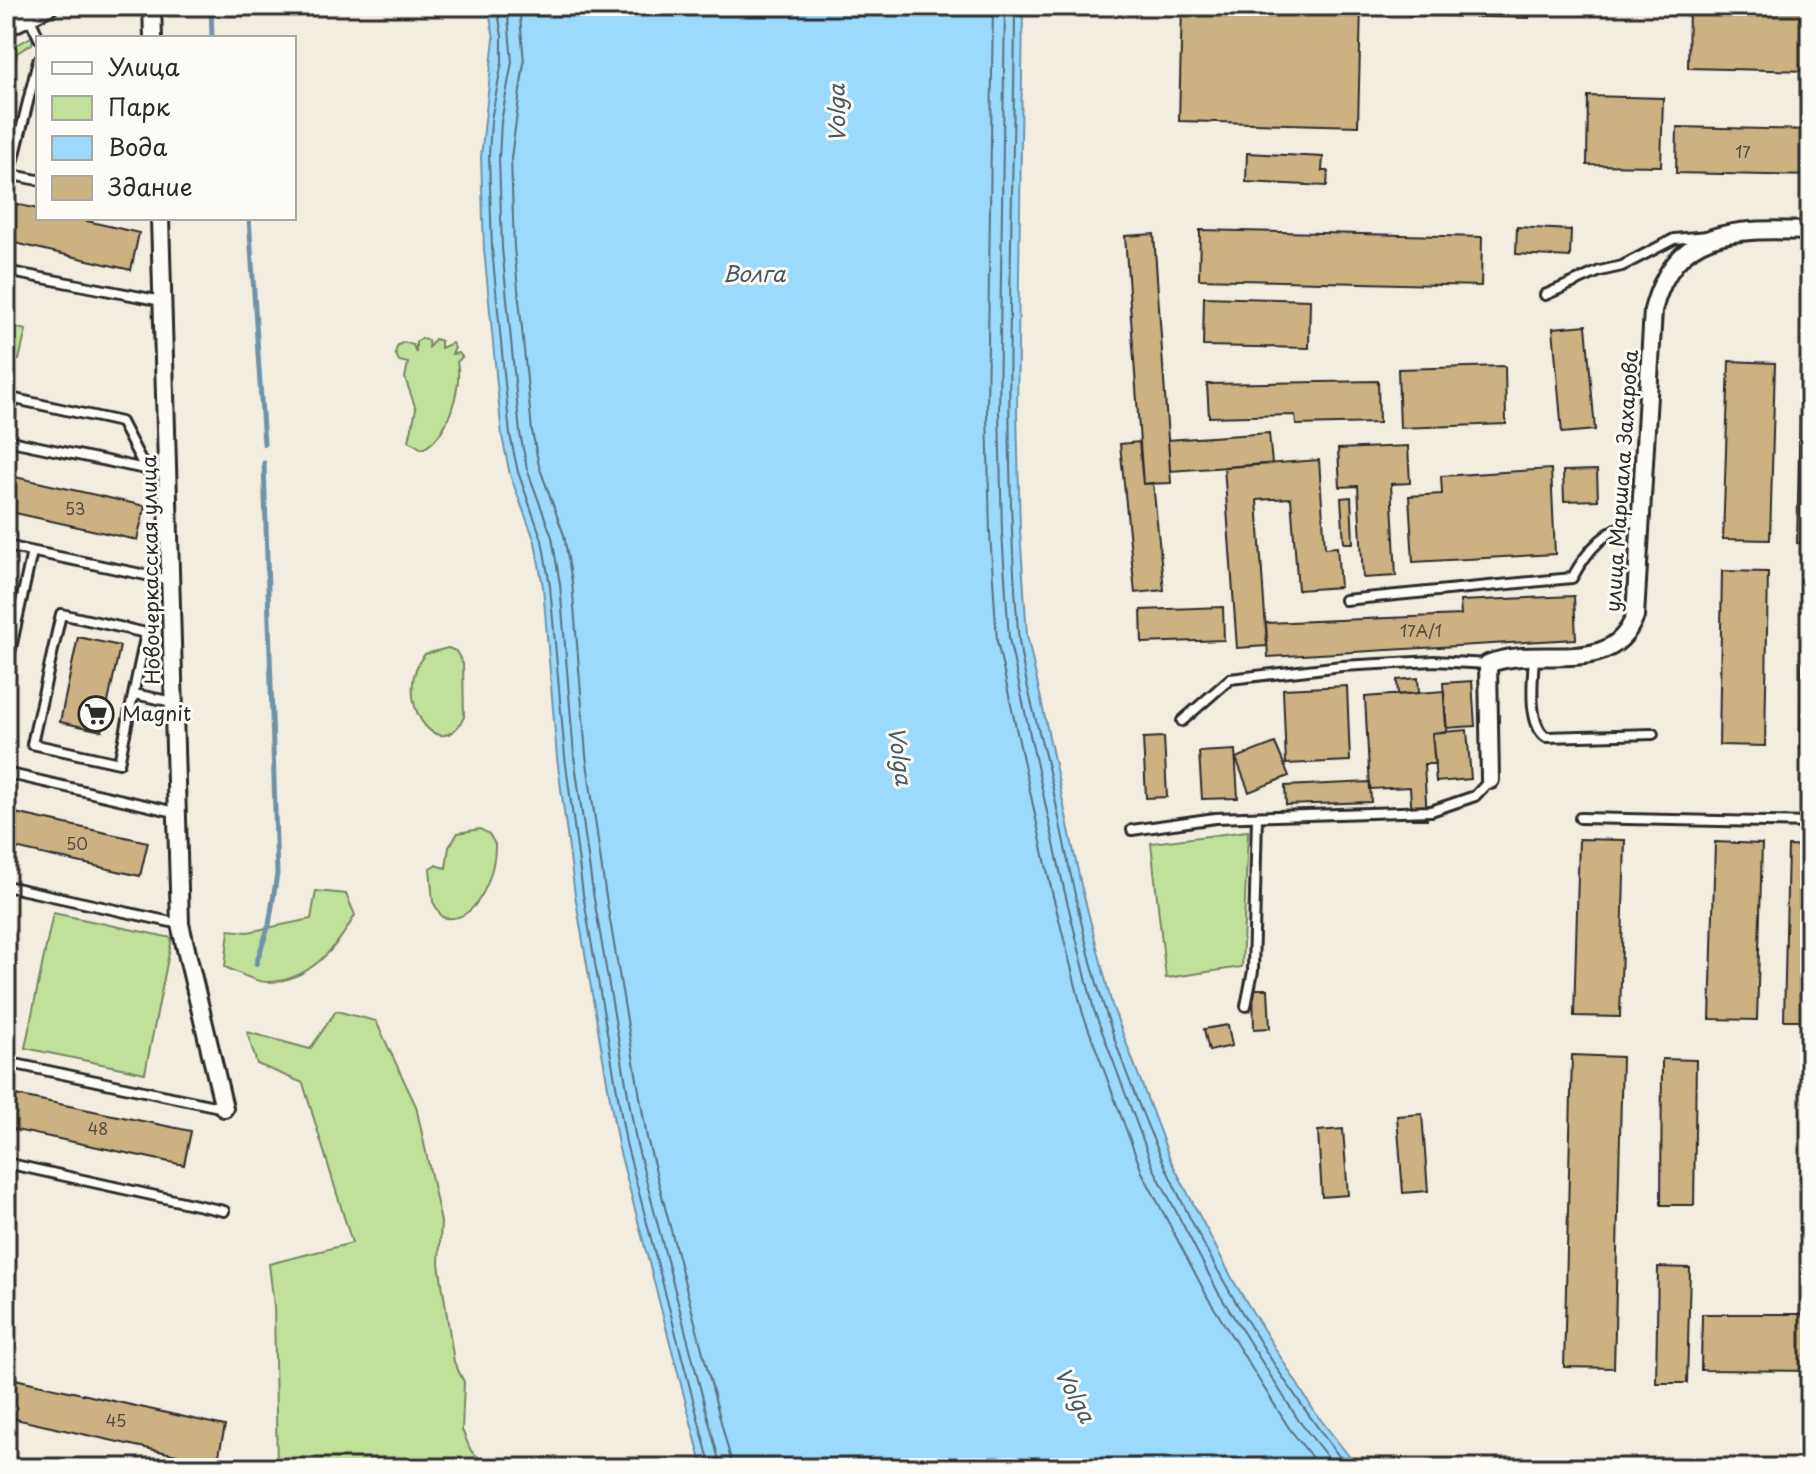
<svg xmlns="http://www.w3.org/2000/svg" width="1816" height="1474" font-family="'Playpen Sans',sans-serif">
<rect width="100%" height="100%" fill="#f3ede0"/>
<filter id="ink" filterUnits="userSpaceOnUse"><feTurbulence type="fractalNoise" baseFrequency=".0125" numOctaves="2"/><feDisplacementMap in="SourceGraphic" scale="16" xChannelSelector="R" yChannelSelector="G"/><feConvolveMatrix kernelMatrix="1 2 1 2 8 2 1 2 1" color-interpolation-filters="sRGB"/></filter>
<g filter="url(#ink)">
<path fill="#c1e19a" stroke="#768662" stroke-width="2" d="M33 36 32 44 17 53 6 104V51Z
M6 325 26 330 19 360 6 357Z
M422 338 428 341 429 347 435 339 441 341V348L452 343 455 348 452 354 459 353 462 357 457 362C463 387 447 439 422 449L409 441 416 409 405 378 408 363 399 361 395 353 398 345 404 342 413 345 416 353V342Z
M448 648 456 651 463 664 464 717C437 770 390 694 425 654Z
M480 829 489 834 495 844C496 872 477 927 442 917L433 902 430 868 435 865 446 868 449 847 458 833Z
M1248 831 1242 967 1166 978 1151 843Z
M316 891 346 894 355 915C338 947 308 982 267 982 254 982 237 972 225 967L229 930 248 932 311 919Z
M53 913 172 938 145 1073 25 1048Z
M336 1011 376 1021 416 1106 441 1222 439 1263 454 1362 464 1382 462 1430 471 1451 491 1468H277L274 1306 269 1264 352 1243 303 1083 257 1064 247 1032 310 1049Z"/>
<path fill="#9bd9fd" stroke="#6e93a9" stroke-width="2" d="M488 6H1023L1017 411 1020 531 1027 635 1081 885 1112 1005 1170 1159 1234 1282 1314 1411 1358 1468H703L618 1145 575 895 557 758 543 587 535 542 510 475 502 436 484 249 481 157 494 38Z"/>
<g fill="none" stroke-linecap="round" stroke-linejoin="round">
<path stroke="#58717f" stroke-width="2" d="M497 6 502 36V62L491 120 489 157 492 249 510 435 518 472 542 540 550 586 565 757 583 894 626 1143 711 1468
M507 6 512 62 501 122 499 158 502 248 520 433 527 469 552 537 560 584 574 756 593 893 636 1141 721 1468
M519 6 524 62 511 158 514 248 532 431 539 466 564 535 572 582 586 755 605 891 647 1138 733 1468
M993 6 987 411 990 533 997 641 1052 892 1083 1014 1142 1172 1208 1298 1289 1428 1320 1468
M1005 6 999 411 1002 532 1009 639 1064 889 1094 1010 1153 1167 1218 1292 1299 1421 1336 1468
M1015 6C1014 214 1001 423 1018 631 1023 683 1042 737 1053 789 1068 862 1082 936 1104 1007 1156 1173 1242 1331 1348 1468"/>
<path stroke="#6e93a9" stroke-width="5" d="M211 6 212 38
M249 218 264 444
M256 964 269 925 277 874 264 463"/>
</g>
<path fill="#ccb282" stroke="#2b2b2b" stroke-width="2" d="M1182 6H1361L1358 126 1179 121Z
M1409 6H1530L1529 18 1409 15Z
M1689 6 1810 8V71L1688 68Z
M1588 96 1663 98 1661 166 1587 165Z
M1677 127 1810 130V176L1676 173Z
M1247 153 1323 157 1322 171H1328L1327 186 1246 182Z
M6 202 38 209V218H74L139 233 131 270 6 241Z
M1517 227 1571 230 1570 257 1516 254Z
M1200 230 1482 237 1481 286 1199 279Z
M1154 234 1171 483 1143 484 1125 236Z
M1204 297 1310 300 1309 348 1203 346Z
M1586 325 1595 430 1562 433 1553 328Z
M1729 361 1775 363 1770 540 1723 539Z
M1505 366 1506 424 1400 428 1398 369Z
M1801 367 1810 368V544L1797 543Z
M1378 381 1379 423 1296 425 1295 415 1209 417 1207 384Z
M1269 433 1272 464 1170 471 1168 440Z
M1139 442 1143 484 1153 483 1164 590 1135 593 1120 444Z
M1408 446 1410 483 1391 484 1396 576 1363 578 1358 486 1340 487 1338 449Z
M1319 460 1325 548 1337 547 1340 587 1298 590 1291 498 1257 500 1267 646 1237 648 1224 467Z
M1551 469 1555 554 1413 562 1409 496 1442 494 1441 476Z
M1597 470 1598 500 1564 501 1563 471Z
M6 475 145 506 137 540 6 511Z
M1351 497 1353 543H1344L1341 498Z
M1722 571 1768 572 1765 746 1719 745Z
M1574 596 1576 639 1268 657 1266 623 1461 615 1460 601Z
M1803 603H1810V749H1800Z
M1223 607 1224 640 1142 643 1141 610Z
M78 637 120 646 102 731 60 722Z
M1418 678 1419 693 1398 695 1397 680Z
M1472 681 1475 726 1446 728 1443 683Z
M1347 686 1350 761 1286 764 1283 689Z
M1444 691 1447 731 1432 733 1435 764H1424L1427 819H1412L1410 787 1370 789 1365 697Z
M1467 730 1471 779 1436 782 1432 733Z
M1164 737 1167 797 1146 798 1143 738Z
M1275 743 1289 776 1249 792 1236 758Z
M1235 750 1238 798 1202 799 1199 752Z
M1370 782 1371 802 1286 805 1285 786Z
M6 811 148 842 140 876 6 846Z
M1579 839 1625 840 1620 1017 1574 1016Z
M1715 842 1762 844 1757 1020 1710 1019Z
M1788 846 1810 847V1020H1784Z
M1253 989H1268L1270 1028 1254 1029Z
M1228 1025 1232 1046 1209 1051 1204 1029Z
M1572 1055 1622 1057 1614 1368 1564 1367Z
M1662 1059 1696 1060 1694 1205H1661Z
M6 1093 191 1131 184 1165 6 1128Z
M1422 1114 1428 1191 1403 1193 1397 1116Z
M1343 1129 1348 1195 1322 1197 1318 1131Z
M1658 1267 1690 1268 1687 1383H1656Z
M1702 1314H1810V1371L1701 1370Z
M6 1377 225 1426 217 1464 6 1417Z
M1525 1463 1704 1465V1468H1525Z
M1744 1463 1810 1464V1468H1744Z"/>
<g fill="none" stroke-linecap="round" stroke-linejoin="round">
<defs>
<path id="service" d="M29 17 39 38
M7 174 38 180
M10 175 38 61
M6 271 162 301
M1545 295 1600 271 1622 266 1674 239 1708 236
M6 397 121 422 146 470
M6 440 169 474
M6 546 170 580
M1345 600 1572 578C1589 547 1607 529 1640 519
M61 614 146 633 119 763 32 744Z
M1534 657C1533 677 1527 724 1546 737L1653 734
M6 671 32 552
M134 694 173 702
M1182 721 1230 679 1342 666 1434 661 1488 664
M6 773 179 813
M1580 818 1810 823
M1132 830 1215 818 1431 811 1475 796 1490 780
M6 886 180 924
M1246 1006 1253 971 1257 817
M6 1062 224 1108
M6 1163 224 1211"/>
<path id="minor" d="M152 6 153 38
M6 28 49 6
M160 218 180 924 224 1108
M1490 780 1488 664C1539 643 1611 680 1635 616L1653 310C1675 225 1738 229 1810 231"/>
</defs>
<use href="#service" stroke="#2b2b2b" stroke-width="14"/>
<use href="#minor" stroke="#2b2b2b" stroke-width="22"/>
<use href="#service" stroke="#fdfcf7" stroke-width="8"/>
<use href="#minor" stroke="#fdfcf7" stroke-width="16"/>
</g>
</g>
<defs>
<symbol id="supermarket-ring" viewBox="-11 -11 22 22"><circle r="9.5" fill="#fdfcf7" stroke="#2b2b2b" stroke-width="1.5"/><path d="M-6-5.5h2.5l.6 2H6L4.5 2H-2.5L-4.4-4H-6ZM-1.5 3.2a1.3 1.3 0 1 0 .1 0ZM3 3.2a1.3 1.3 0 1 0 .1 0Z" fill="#2b2b2b"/></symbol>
</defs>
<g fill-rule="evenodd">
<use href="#supermarket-ring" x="76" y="694" width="40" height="40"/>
</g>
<g text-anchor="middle" stroke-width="6" stroke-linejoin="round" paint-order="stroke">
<g font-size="16" fill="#534d41">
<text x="1743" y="158">17</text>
<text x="75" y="515">53</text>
<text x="1421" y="637">17А/1</text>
<text x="77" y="850">50</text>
<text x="98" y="1135">48</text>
<text x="116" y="1427">45</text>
</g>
<g font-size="20" fill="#2b2b2b" stroke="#fdfcf7">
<text transform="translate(1622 481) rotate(-86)" y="7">улица Маршала Захарова</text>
<text transform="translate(151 570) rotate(-91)" y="7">Новочеркасская улица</text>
</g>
<g font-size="20" fill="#2b2b2b" stroke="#fdfcf7" text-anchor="start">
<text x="122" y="721">Magnit</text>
</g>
<g font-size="22" font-style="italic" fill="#475660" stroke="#fdfcf7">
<text transform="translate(837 113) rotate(-91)" y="8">Volga</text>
<text x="754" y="282">Волга</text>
<text transform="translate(900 756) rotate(82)" y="8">Volga</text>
<text transform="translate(1075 1395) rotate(62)" y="8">Volga</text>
</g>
</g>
<rect width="1816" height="1474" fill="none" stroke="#fdfcf7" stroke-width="32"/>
<rect x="16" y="16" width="1784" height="1442" fill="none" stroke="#2b2b2b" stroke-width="3" filter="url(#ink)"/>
<rect x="36" y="36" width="260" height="184" fill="#fdfcf7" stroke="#a9a8a5" stroke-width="2"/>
<rect x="52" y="62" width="40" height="12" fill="#fdfcf7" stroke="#a9a8a5" stroke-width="2"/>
<text x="108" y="76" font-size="24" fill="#2b2b2b">Улица</text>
<rect x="52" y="96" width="40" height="24" fill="#c1e19a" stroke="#a9a8a5" stroke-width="2"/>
<text x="108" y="116" font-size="24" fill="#2b2b2b">Парк</text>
<rect x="52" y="136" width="40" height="24" fill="#9bd9fd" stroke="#a9a8a5" stroke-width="2"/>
<text x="108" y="156" font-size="24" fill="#2b2b2b">Вода</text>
<rect x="52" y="176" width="40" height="24" fill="#ccb282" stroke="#a9a8a5" stroke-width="2"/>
<text x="108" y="196" font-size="24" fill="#2b2b2b">Здание</text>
</svg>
